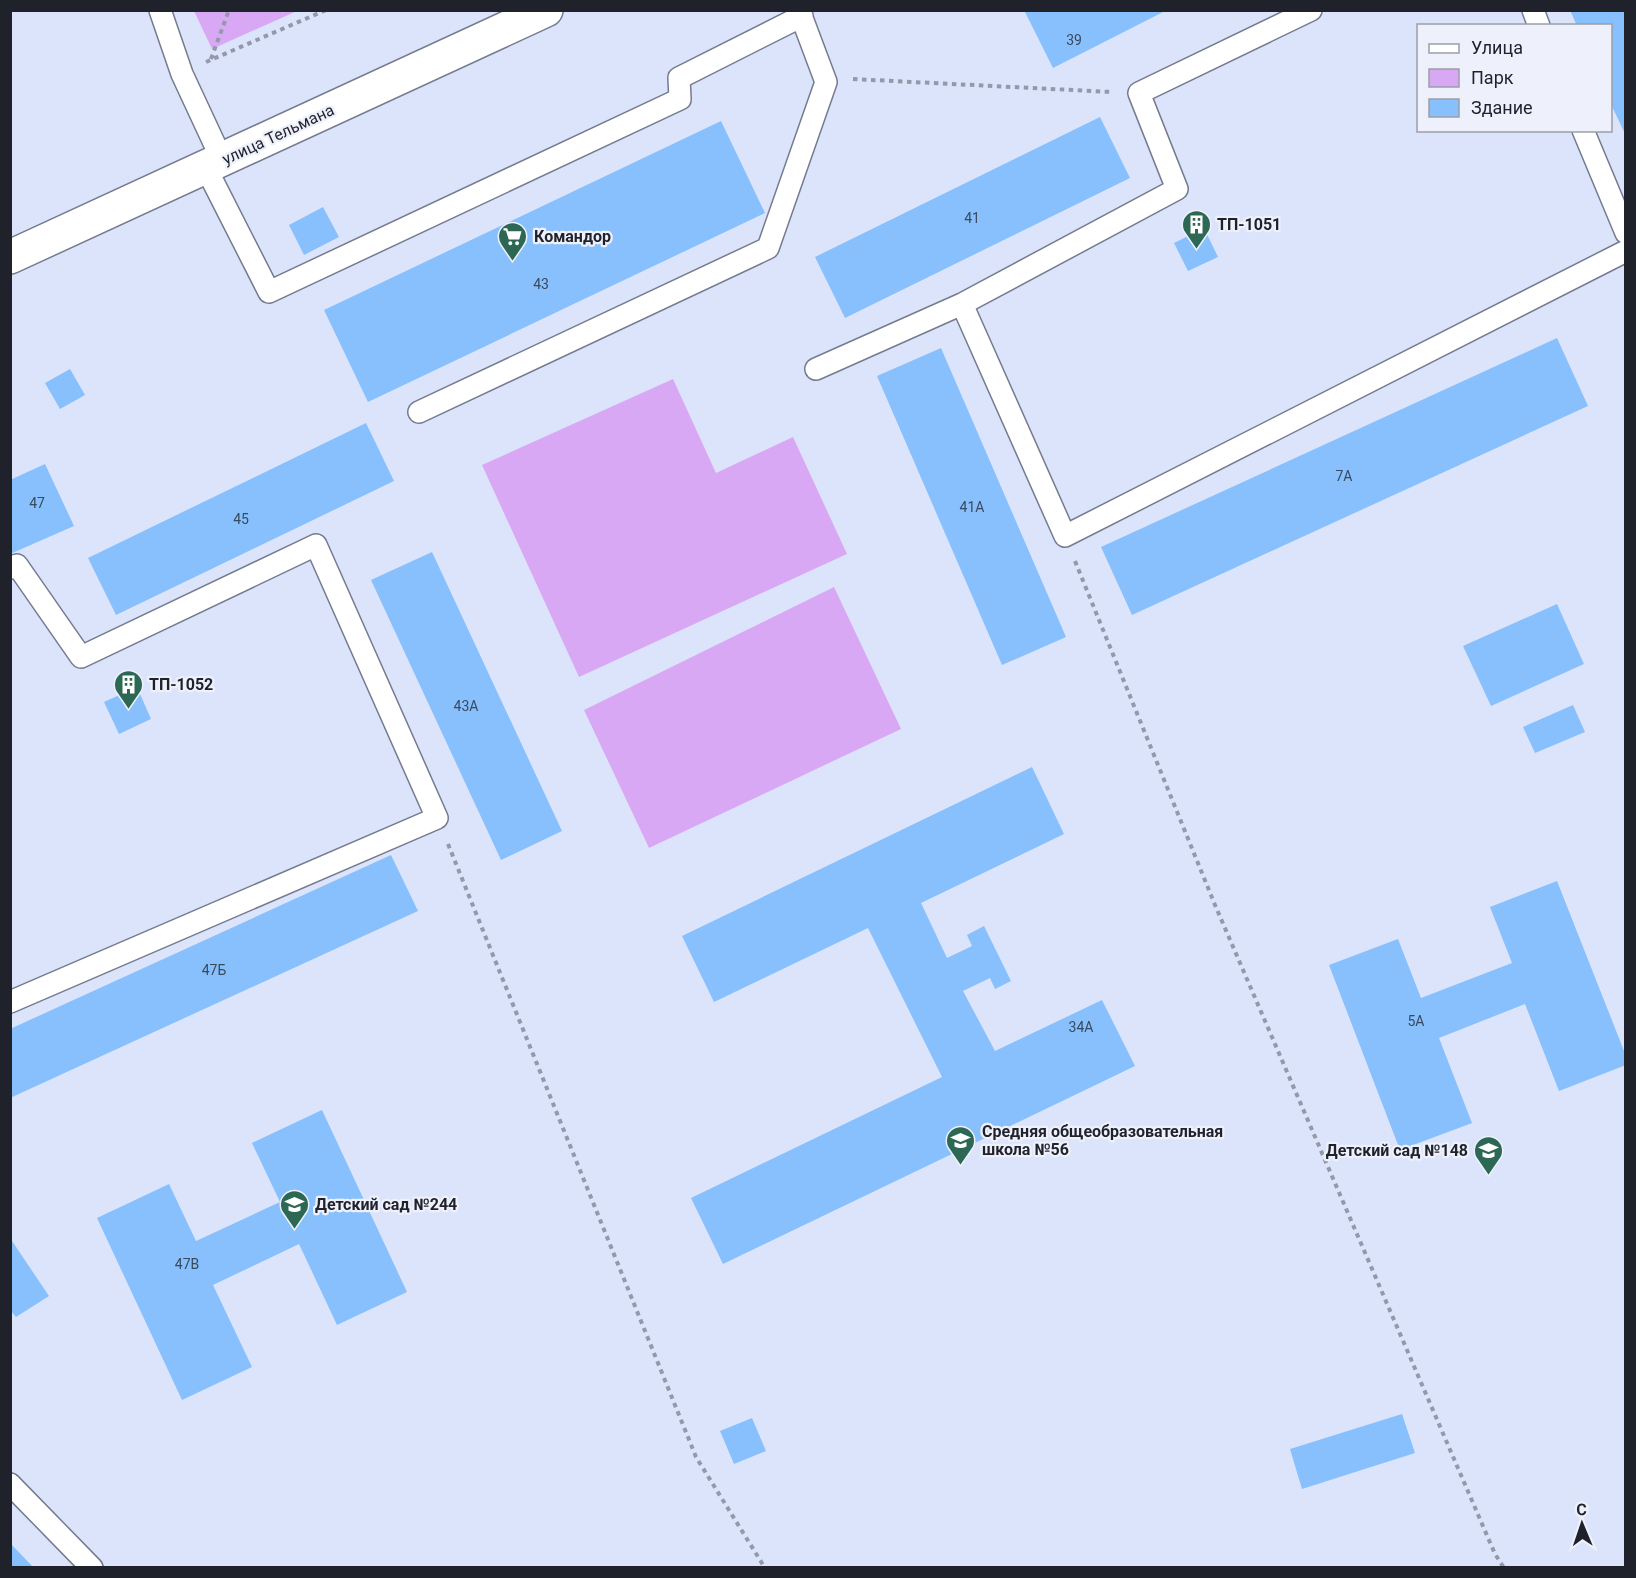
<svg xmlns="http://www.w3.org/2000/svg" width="1636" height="1578" font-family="Roboto,sans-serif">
<rect width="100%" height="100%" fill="#dce4fc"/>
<path fill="#d9a8f5" d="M194 11H297L212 49Z
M673 379 716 473 793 437 847 554 579 677 482 465Z
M834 587 901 729 649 848 584 710Z"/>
<path fill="#87c0fc" d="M1028 10H1167L1053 68 1025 12Z
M1570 10H1626V136L1610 102V26H1577Z
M1100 117 1130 178 845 318 815 257Z
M721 121 765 213 368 402 324 310Z
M323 207 339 237 304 255 289 225Z
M1204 228 1218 257 1188 271 1174 243Z
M1557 338 1588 406 1132 615 1101 547Z
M941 348 1066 637 1002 665 877 376Z
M70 369 85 395 60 409 45 383Z
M366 423 394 481 116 615 88 558Z
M45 464 74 526 10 554V480Z
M432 552 562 831 501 860 371 580Z
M1557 604 1584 664 1491 706 1463 646Z
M137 687 151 719 119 734 104 702Z
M1573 705 1585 732 1535 753 1523 727Z
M1032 767 1064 834 921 903 947 958 972 946 967 935 984 926 1011 981 995 989 990 978 963 991 995 1051 1102 1000 1135 1066 723 1264 691 1198 942 1077 868 928 714 1002 682 936Z
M391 855 418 911 10 1098V1029Z
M1557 881 1626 1056V1065L1559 1091 1525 1004 1439 1038 1472 1123 1400 1150 1329 965 1398 939 1421 998 1512 963 1490 907Z
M322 1110 407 1292 337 1325 299 1244 213 1285 252 1367 182 1400 97 1218 169 1184 196 1241 280 1202 252 1143Z
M10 1238 49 1296 16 1317 10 1310Z
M1402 1414 1415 1453 1302 1489 1290 1449Z
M752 1418 766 1451 734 1464 720 1431Z
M10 1543 34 1568H10Z"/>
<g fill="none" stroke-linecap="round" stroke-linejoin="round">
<defs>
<path id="service" d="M160 10 182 74 222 160
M1533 10 1539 26
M1583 130 1626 233
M206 168 269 292 680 99 679 78 802 16
M962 304 1065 536 1626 251
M816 369 962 304 1177 189 1139 93 1311 10
M419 412 768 248 826 82 799 10
M10 568 17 565 81 657 316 545 437 818 10 1002
M10 1484 92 1568"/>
<path id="secondary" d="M10 257 546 10"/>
</defs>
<use href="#service" stroke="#747b91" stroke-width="24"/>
<use href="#secondary" stroke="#747b91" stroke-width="36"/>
<path stroke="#9399ab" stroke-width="4" stroke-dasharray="4.5 4.5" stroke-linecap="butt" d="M211 59 229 10
M206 62 326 10
M853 79 1112 92
M1075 561 1215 905 1495 1554 1504 1568
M448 844 696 1457 765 1568"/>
<use href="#service" stroke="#fff" stroke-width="21"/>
<use href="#secondary" stroke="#fff" stroke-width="33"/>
</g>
<defs>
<symbol id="building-pin" viewBox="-11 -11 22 30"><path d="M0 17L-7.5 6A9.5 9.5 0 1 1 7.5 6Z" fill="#2c6853" stroke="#eef1fb"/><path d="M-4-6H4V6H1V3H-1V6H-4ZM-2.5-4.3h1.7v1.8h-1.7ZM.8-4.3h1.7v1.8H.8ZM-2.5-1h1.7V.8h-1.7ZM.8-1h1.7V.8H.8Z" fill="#fff"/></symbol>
<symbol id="supermarket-pin" viewBox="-11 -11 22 30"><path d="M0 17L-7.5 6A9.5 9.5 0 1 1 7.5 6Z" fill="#2c6853" stroke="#eef1fb"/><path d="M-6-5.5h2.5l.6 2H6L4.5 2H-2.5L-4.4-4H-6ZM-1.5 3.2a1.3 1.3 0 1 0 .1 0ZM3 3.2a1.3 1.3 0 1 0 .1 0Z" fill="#fff"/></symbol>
<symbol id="school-pin" viewBox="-11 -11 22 30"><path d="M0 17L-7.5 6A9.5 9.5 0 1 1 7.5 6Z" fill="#2c6853" stroke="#eef1fb"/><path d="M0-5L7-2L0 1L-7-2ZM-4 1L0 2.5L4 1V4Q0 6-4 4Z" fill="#fff"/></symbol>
</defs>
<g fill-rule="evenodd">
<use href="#building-pin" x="1180" y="208" width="33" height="45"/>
<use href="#supermarket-pin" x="496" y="220" width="33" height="45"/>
<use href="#building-pin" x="112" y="668" width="33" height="45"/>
<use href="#school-pin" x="944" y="1124" width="33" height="45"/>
<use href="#school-pin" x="1472" y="1134" width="33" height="45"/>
<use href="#school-pin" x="278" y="1188" width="33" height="45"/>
</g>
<g text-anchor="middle" stroke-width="4.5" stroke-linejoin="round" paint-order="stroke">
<g font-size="14" fill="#394a5f">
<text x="1074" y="45">39</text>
<text x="972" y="223">41</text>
<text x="541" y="289">43</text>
<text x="1344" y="481">7А</text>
<text x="37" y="508">47</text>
<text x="972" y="512">41А</text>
<text x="241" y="524">45</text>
<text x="466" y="711">43А</text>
<text x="214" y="975">47Б</text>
<text x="1416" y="1026">5А</text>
<text x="1081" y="1032">34А</text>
<text x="187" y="1269">47В</text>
</g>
<g font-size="16" fill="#1f222b" stroke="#eef1fb">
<text transform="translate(278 134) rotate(-25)" y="6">улица Тельмана</text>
</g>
<g font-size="16" font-weight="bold" fill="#1f222b" stroke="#eef1fb" text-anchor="start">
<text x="1217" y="230">ТП-1051</text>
<text x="534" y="242">Командор</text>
<text x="149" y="690">ТП-1052</text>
<text x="982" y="1137">Средняя общеобразовательная<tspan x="982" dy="18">школа №56</tspan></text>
<text x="1468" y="1156" text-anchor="end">Детский сад №148</text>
<text x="315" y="1210">Детский сад №244</text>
</g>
</g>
<rect width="1636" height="1578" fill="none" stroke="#1f222b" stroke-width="24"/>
<rect x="1417" y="24" width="195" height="108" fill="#eef1fb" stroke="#9b9ea8" stroke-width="1.5"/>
<rect x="1429" y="44" width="30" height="9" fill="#ffffff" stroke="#9b9ea8" stroke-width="1.5"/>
<text x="1471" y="54" font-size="18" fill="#1f222b">Улица</text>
<rect x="1429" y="69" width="30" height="18" fill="#d9a8f5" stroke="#9b9ea8" stroke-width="1.5"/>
<text x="1471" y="84" font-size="18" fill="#1f222b">Парк</text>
<rect x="1429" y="99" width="30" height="18" fill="#87c0fc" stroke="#9b9ea8" stroke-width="1.5"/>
<text x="1471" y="114" font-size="18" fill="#1f222b">Здание</text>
<g transform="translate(1582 1524) rotate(358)" stroke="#eef1fb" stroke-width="4.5" paint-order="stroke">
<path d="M0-4.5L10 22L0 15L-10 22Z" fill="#1f222b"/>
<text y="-9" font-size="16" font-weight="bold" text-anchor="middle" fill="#1f222b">С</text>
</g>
</svg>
